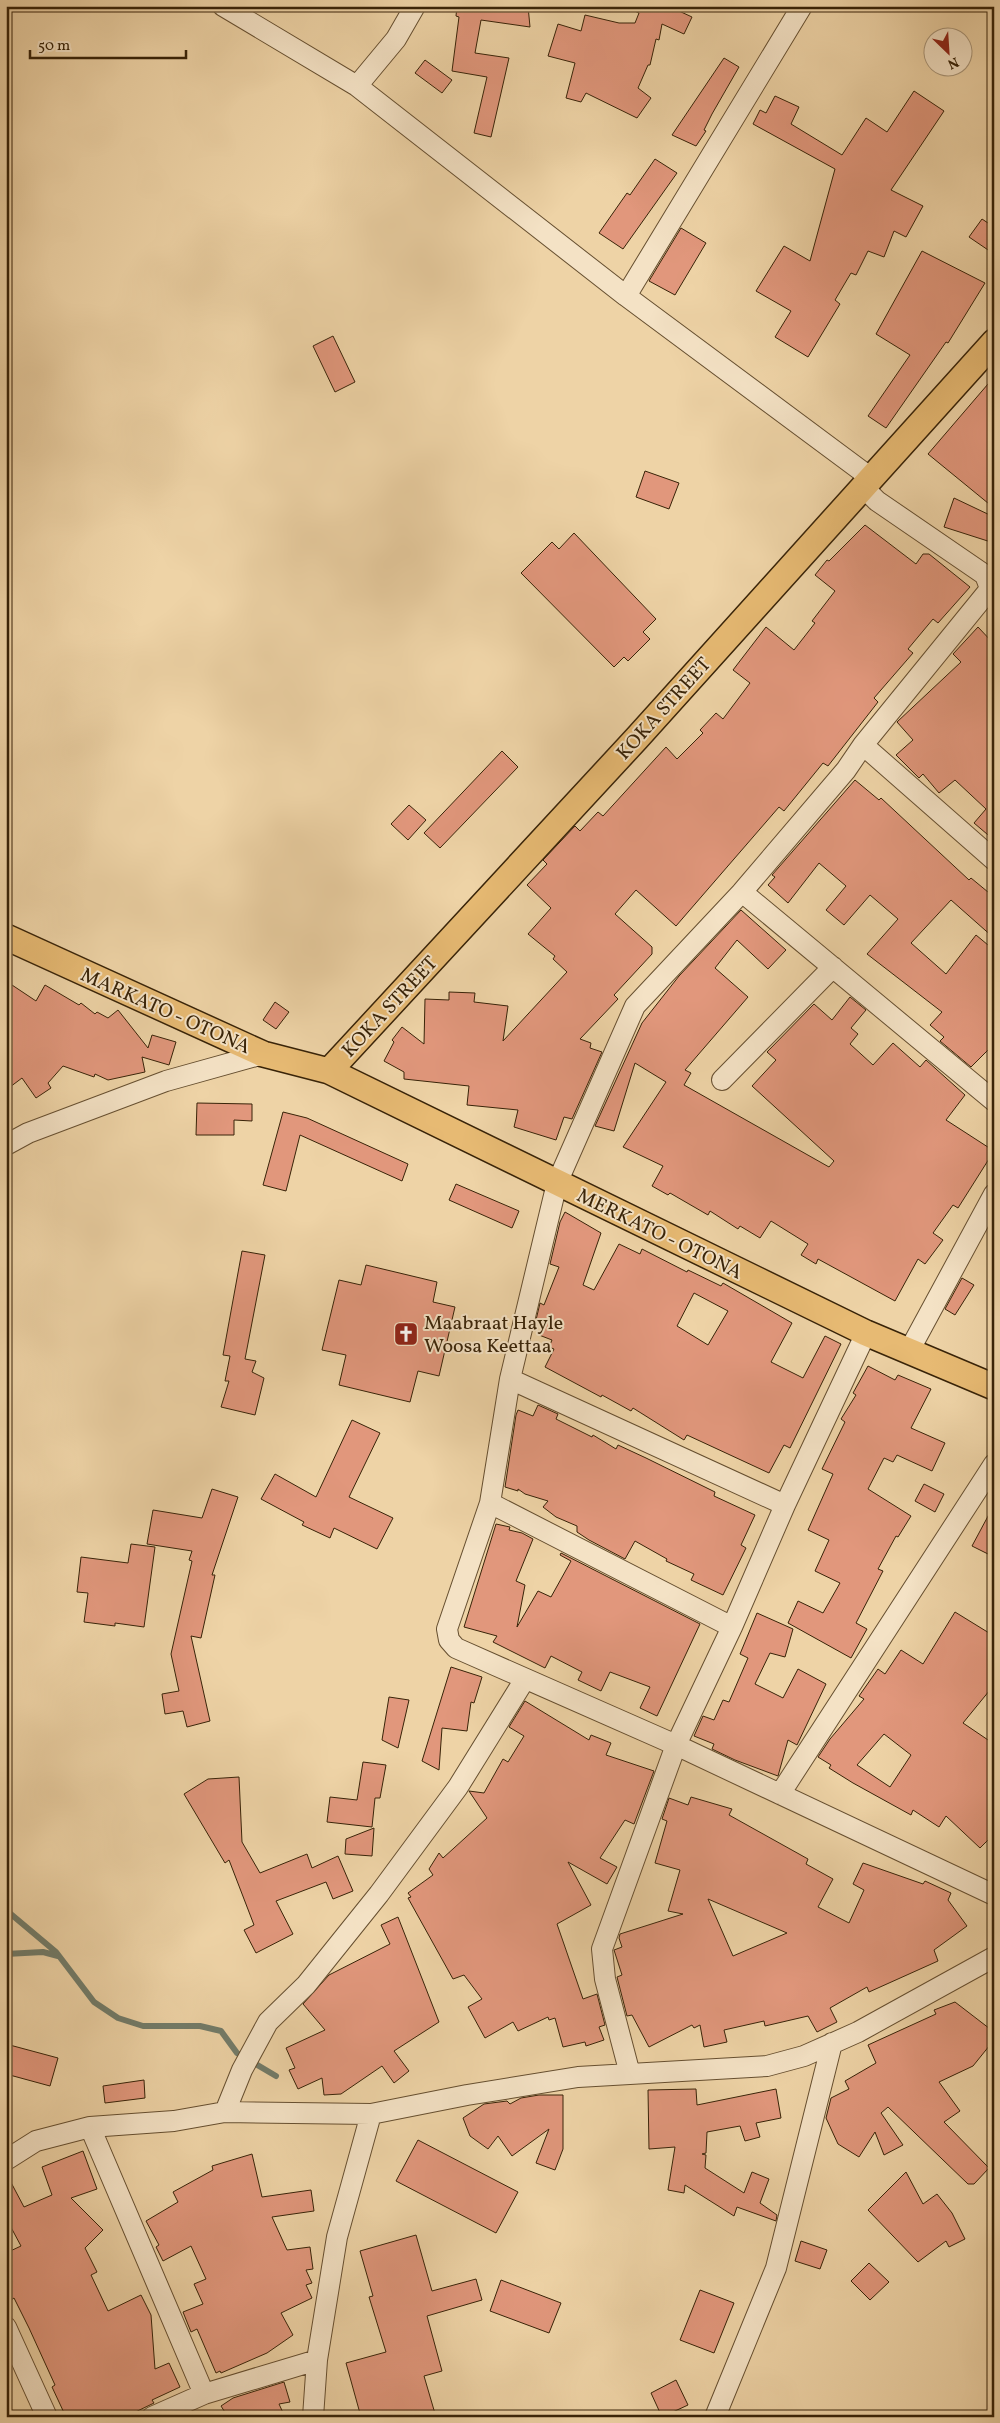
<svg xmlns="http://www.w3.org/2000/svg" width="1000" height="2423" font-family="Vollkorn,serif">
<rect width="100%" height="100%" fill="#eed3a6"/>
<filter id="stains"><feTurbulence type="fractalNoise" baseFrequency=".004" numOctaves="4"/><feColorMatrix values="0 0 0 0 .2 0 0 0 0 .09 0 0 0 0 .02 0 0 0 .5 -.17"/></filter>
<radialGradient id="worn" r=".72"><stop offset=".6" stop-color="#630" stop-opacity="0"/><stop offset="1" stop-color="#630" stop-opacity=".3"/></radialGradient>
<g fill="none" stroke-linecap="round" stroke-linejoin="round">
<path stroke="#727c6a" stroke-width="6" d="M6 1910 56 1952 94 2002 118 2018 143 2026H200L221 2031 237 2053 276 2076
M6 1954 43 1952 58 1956"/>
</g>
<path fill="#e1977c" stroke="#382308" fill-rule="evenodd" d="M457 6H528L530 27 481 20 475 53 509 58 491 137 474 133 487 77 452 71 459 17 456 16Z
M624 6H668L692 17 684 34 662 24 659 40 656 39 650 65H648L638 88 651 98 637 118 586 93 581 102 566 98 575 63 548 56 558 24 581 31 585 15 619 23H635L639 13Z
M724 58 739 67 712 114 704 130 706 131 696 146 672 135Z
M425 60 452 80 442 93 415 73Z
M914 91 944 111 891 190 923 206 906 237 894 231 884 257 868 251 856 275 851 273 835 300 840 304 808 357 775 337 791 311 756 291 784 246 810 261 835 169 753 124 760 110 766 113 775 96 799 107 791 124 842 155 866 118 887 132Z
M655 159 677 173 623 249 599 233 627 193 630 195Z
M982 219 994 227V254L969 237Z
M681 228 706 243 675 295 649 281Z
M922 251 985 283 948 343 946 342 886 428 868 416 910 355 876 334Z
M333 336 355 382 335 392 313 346Z
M994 377V508L928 454Z
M645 471 679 483 669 509 636 497Z
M954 498 994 517V543L944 527Z
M865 525 916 564 923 554H929L970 587 938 623 933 619 908 649 913 653 874 698 878 702 828 766 823 763 784 811 779 807 676 926 636 890 615 914 652 947V954L614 995 618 999 580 1039 591 1043 590 1048 602 1052 572 1119 564 1117 556 1140 514 1127 518 1110 467 1105 469 1086 404 1079V1072L384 1061 394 1042 392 1040 402 1027 424 1044 425 999 449 1000V992L475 993 474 1002 508 1006 503 1041 567 972 553 959 555 956 528 934 551 908 527 885 547 864 543 860 575 826 580 831 598 812 603 816 666 747 677 759 703 733 700 730 716 713 723 719 750 683 733 670 766 627 794 650 815 623 812 621 835 591 815 575 827 560 829 561Z
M574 533 656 619 643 632 650 639 628 661 624 657 614 667 521 573 552 542 559 549Z
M978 627 994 644V840L974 823 986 809 955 780 939 793 923 774 919 778 896 755 913 740 897 722 961 662 953 654Z
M502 751 518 767 440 848 424 833Z
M855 780 879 800 881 798 969 880 971 878 994 897V938L951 900 911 943 946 974 976 935 994 950V1044L971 1067 940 1041 944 1037 930 1025 942 1012 867 954 898 919 870 895 844 925 826 910 846 886 819 863 788 903 768 885 775 877 772 875Z
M409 805 426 820 408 840 391 824Z
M741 910 786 950 768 969 737 940 715 968 748 997 685 1070 691 1073 684 1085 829 1167 834 1161 752 1086 776 1060 767 1052 814 1004 832 1020 850 997 866 1010 851 1028 858 1034 850 1044 873 1065 893 1043 920 1067 926 1060 965 1095 946 1120 994 1151 958 1208 953 1205 933 1233 943 1240 925 1264 918 1259 895 1301 818 1259 816 1264 801 1255 808 1244 771 1221 760 1238 740 1226 738 1229 710 1211 708 1215 670 1193 668 1195 652 1186 663 1166 623 1147 666 1082 635 1063 614 1131 595 1126 642 1023 679 976Z
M6 981 36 1001 45 985 79 1005 81 1003 95 1014 97 1012 108 1018 118 1010 148 1048 152 1035 176 1042 169 1065 142 1057 145 1072 108 1080 95 1074 94 1077 63 1066 48 1083 51 1088 36 1098 22 1078 6 1090Z
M275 1002 289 1012 276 1029 263 1020Z
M197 1103 252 1104V1121L234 1120V1135H196Z
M283 1112 307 1118 408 1164 402 1181 300 1135 286 1191 263 1185Z
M456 1184 519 1211 512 1228 449 1200Z
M565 1212 601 1233 583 1285 594 1290 619 1244 640 1254 642 1249 687 1272 688 1270 721 1286 723 1283 792 1323 771 1362 803 1378 825 1336 841 1344 790 1448 784 1445 769 1473 687 1435 684 1440 633 1408 631 1411 602 1395 601 1397 545 1367 554 1349 549 1347 552 1340 539 1335 544 1323 536 1320 540 1303 544 1305 559 1267 550 1264 560 1222ZM694 1293 728 1311 708 1345 677 1326Z
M242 1251 265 1255 245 1359 256 1361 252 1372 264 1378 255 1415 221 1407 229 1381H225L230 1356 223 1355Z
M366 1265 437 1282 433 1302 455 1307 439 1376 418 1371 410 1402 339 1385 346 1355 322 1350 339 1280 361 1285Z
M962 1278 974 1285 955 1315 945 1309Z
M868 1366 895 1380 898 1375 931 1389 911 1428 945 1443 932 1471 897 1455 893 1462 884 1458 868 1489 911 1516 898 1537 896 1536 878 1569 883 1571 856 1623 867 1629 851 1658 788 1623 798 1601 823 1613 840 1583 815 1571 829 1540 808 1530 833 1474 822 1469 845 1422 841 1419 856 1395 853 1393Z
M538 1405 558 1414 556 1419 592 1437 593 1435 616 1449 618 1445 646 1458 715 1492 714 1496 755 1515 741 1545 746 1548 723 1595 691 1580 694 1574 666 1561 667 1559 635 1541 625 1559 589 1540 577 1532V1526L556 1517 543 1507 548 1501 525 1494 518 1489V1491L505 1487 516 1415 518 1410 533 1416Z
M352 1420 380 1433 349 1497 393 1518 377 1549 334 1528 330 1538 302 1525 304 1522 261 1499 275 1474 316 1497Z
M924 1484 944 1494 935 1512 915 1501Z
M212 1489 238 1497 212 1575H215L201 1638 191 1636 210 1721 187 1727 183 1711 165 1714 162 1694 179 1691 171 1654 192 1561 189 1560 192 1551 147 1544 153 1510 202 1518Z
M994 1505V1557L972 1546Z
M496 1524 510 1527 509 1530 522 1533 533 1539 516 1581 525 1585 517 1627 538 1591 551 1597 571 1561 560 1555 561 1553 700 1624 657 1716 640 1708 650 1687 610 1672 601 1691 578 1680 582 1672 551 1656 545 1668 493 1642 497 1636 464 1627Z
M131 1544 155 1547 144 1627 115 1623V1626L84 1622 88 1593 77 1592 81 1557 128 1563Z
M955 1612 994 1636V1685L963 1723 994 1744V1834L980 1848 946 1816 939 1827 913 1810 911 1815 853 1783 829 1768 831 1765 818 1757 830 1739 864 1699 859 1696 878 1669 885 1674 901 1650 923 1664ZM884 1734 911 1755 890 1787 857 1765Z
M757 1613 793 1629 785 1657 770 1653 755 1684 783 1698 798 1669 826 1684 797 1745 788 1740 778 1776 735 1760 712 1749 714 1744 694 1736 703 1716 714 1720 723 1700 729 1702 748 1658 740 1654Z
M451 1667 482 1677 474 1703 471 1702 467 1731 442 1728 439 1770 422 1761Z
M389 1697 409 1700 398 1748 382 1740Z
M525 1701 589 1740 591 1735 611 1743 606 1755 654 1771 634 1824 625 1820 600 1858 617 1867 607 1884 568 1862 591 1905 557 1924 583 1999 597 1994 605 2025 599 2027 604 2040 586 2046 585 2042 563 2047 555 2018 549 2020 548 2017 518 2031 513 2022 485 2038 468 2007 482 1999 464 1975 453 1979 408 1898 411 1897 408 1893 433 1875 429 1869 439 1853 443 1858 487 1818 469 1791 484 1793 503 1759 508 1762 524 1736 509 1727Z
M363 1762 386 1765 380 1798H375L372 1827 327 1822 330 1797 357 1800Z
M239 1777 242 1842 260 1873 307 1854 312 1868 338 1856 353 1891 333 1899 326 1882 276 1901 293 1934 256 1953 244 1930 254 1925 229 1860 225 1863 184 1794 208 1779Z
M691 1797 732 1809 729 1815 808 1859 806 1864 833 1879 818 1907 849 1923 864 1890 853 1884 863 1863 923 1884 925 1881 951 1893 948 1900 967 1926 934 1950 938 1961 869 1992 867 1987 830 2008 837 2022 817 2032 808 2016 765 2026 764 2021 724 2030 727 2042 704 2047 700 2025 694 2028 692 2025 649 2047 632 2015 627 2016 617 1977 622 1975 614 1950 622 1947 619 1938 620 1934 683 1914 668 1911 680 1870 655 1863 667 1821 662 1819 669 1798 688 1805ZM708 1899 787 1933 733 1956Z
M374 1828 372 1856 345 1854 346 1839Z
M398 1917 439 2022 394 2051 409 2071 394 2083 382 2066 341 2094 324 2095 322 2078 298 2089 289 2070 295 2068 286 2048 325 2030 303 2004 329 1975 390 1944 381 1925Z
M955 2002 994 2032V2040L973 2066 939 2082 960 2111 944 2122 989 2168 974 2184H968L888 2107 881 2113 903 2145 884 2155 875 2132 859 2157 838 2144 826 2118 831 2098 849 2089 845 2081 876 2063 868 2045 936 2014 934 2010Z
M6 2044 58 2058 50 2086 6 2074Z
M144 2080 145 2098 105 2103 103 2086Z
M696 2089 697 2105 776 2089 781 2118 756 2123 760 2137 745 2141 740 2126 707 2132 706 2153 702 2154 706 2155 705 2168 744 2193 752 2172 769 2179 760 2203 777 2215 776 2221 737 2207 734 2216 685 2185 684 2193 668 2190 675 2147 649 2149 648 2090Z
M539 2095H563V2149L555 2170 536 2163 549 2129 512 2156 498 2136 488 2149 470 2136 463 2118 484 2104 507 2101 510 2104 521 2098Z
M418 2140 518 2192 496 2233 396 2181Z
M83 2151 97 2189 71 2198 103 2230 85 2248 97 2272 91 2275 108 2311 141 2295 151 2315 155 2369 169 2363 180 2387 152 2400 154 2403 125 2417H66L52 2387 55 2385 29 2328 14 2298 11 2300 6 2289V2253L21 2246 6 2218V2173L24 2207 52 2195 42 2167Z
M252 2154 262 2197 311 2190 314 2211 272 2217 287 2250 310 2247 313 2269 306 2270 312 2283 306 2285 312 2298 281 2313 293 2335 267 2353 221 2373 220 2371 216 2373 197 2329 191 2332 183 2312 203 2304 194 2284 206 2279 191 2246 163 2261 156 2247 159 2245 146 2221 178 2202 173 2192 213 2170 212 2166Z
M906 2172 923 2204 937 2194 952 2213 965 2239 949 2247 946 2241 918 2262 868 2210Z
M416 2235 432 2291 476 2279 482 2300 427 2316 442 2371 424 2376 436 2417H361L346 2363 386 2352 369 2297 373 2296 360 2251Z
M801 2241 827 2250 820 2269 795 2261Z
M869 2263 889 2282 870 2300 851 2281Z
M501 2280 561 2303 549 2333 490 2311Z
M700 2290 734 2303 714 2353 680 2340Z
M676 2380 688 2405 662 2417 651 2393Z
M284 2382 290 2402 279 2404 285 2417H228L221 2406 233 2398Z"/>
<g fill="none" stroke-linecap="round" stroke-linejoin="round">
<defs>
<path id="minor" d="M223 6 357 86 626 296 871 478
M357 86 396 39 415 6
M626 296 802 6
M863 487 877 501 985 575 994 599
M994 584 863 745 846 770 742 892 635 1006 557 1183 510 1379 490 1503 447 1629 449 1640 456 1648 676 1745 994 1895
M863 745 994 860
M742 892 994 1101
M722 1080 833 967
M6 1145 28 1133 166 1081 263 1054
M909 1351 994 1194
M510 1379 785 1505
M490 1503 732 1627
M780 1794 994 1464
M630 2074 605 1979 602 1949 676 1745 732 1627 785 1505 866 1333
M225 2112 242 2070 268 2022 306 1985 379 1894 458 1787 525 1679
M90 2127 204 2394 317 2360
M6 2160 36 2141 90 2127 174 2121 225 2112 371 2114 467 2095 578 2077 767 2066 804 2056 858 2032 994 1957
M6 2327 47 2417
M152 2417 204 2394
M313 2417 317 2360 337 2237 371 2114
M715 2417 776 2268 832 2043"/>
<path id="major" d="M6 937 263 1054 329 1071 866 1333 994 1387
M329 1071 637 738 994 342"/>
</defs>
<use href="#minor" stroke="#664f30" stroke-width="22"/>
<use href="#major" stroke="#382308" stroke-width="28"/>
<use href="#minor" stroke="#f4e2c5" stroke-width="20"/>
<use href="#major" stroke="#e7ba73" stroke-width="25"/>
</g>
<defs>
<symbol id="church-square" viewBox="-11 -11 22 22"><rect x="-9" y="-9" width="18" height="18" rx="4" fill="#8f2418" stroke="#f4e2c5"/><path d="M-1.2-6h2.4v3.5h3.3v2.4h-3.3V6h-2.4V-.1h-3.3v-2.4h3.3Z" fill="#fff"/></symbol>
</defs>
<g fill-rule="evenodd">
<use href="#church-square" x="392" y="1320" width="28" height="28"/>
</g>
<g text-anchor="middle" stroke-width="4" stroke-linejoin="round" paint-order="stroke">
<g font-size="20" fill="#382308" stroke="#f4e2c5">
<text transform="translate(663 708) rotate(-48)" y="7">KOKA STREET</text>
<text transform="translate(389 1006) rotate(-47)" y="7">KOKA STREET</text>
<text transform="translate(166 1010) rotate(24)" y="7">MARKATO - OTONA</text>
<text transform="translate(660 1233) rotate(26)" y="7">MERKATO - OTONA</text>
</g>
<g font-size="20" fill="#382308" stroke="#f4e2c5" text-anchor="start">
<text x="424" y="1329">Maabraat Hayle<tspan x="424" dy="23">Woosa Keettaa</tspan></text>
</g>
</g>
<rect width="1000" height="2423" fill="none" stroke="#eed3a6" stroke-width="25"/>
<rect x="8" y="8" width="985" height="2408" fill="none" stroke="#382308" stroke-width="2.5"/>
<rect x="12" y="12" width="975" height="2398" fill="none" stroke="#382308"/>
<g transform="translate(948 52) rotate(155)"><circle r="24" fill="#f4e2c5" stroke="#a99679"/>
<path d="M0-4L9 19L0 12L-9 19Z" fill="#8f2418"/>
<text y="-8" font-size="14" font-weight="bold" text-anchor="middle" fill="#382308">N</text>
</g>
<path d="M30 50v8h156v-8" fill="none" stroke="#382308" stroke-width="2.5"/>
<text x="38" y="50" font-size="15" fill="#382308" stroke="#f4e2c5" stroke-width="4" paint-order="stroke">50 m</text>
<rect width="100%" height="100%" filter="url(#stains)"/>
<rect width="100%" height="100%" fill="url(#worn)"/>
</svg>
